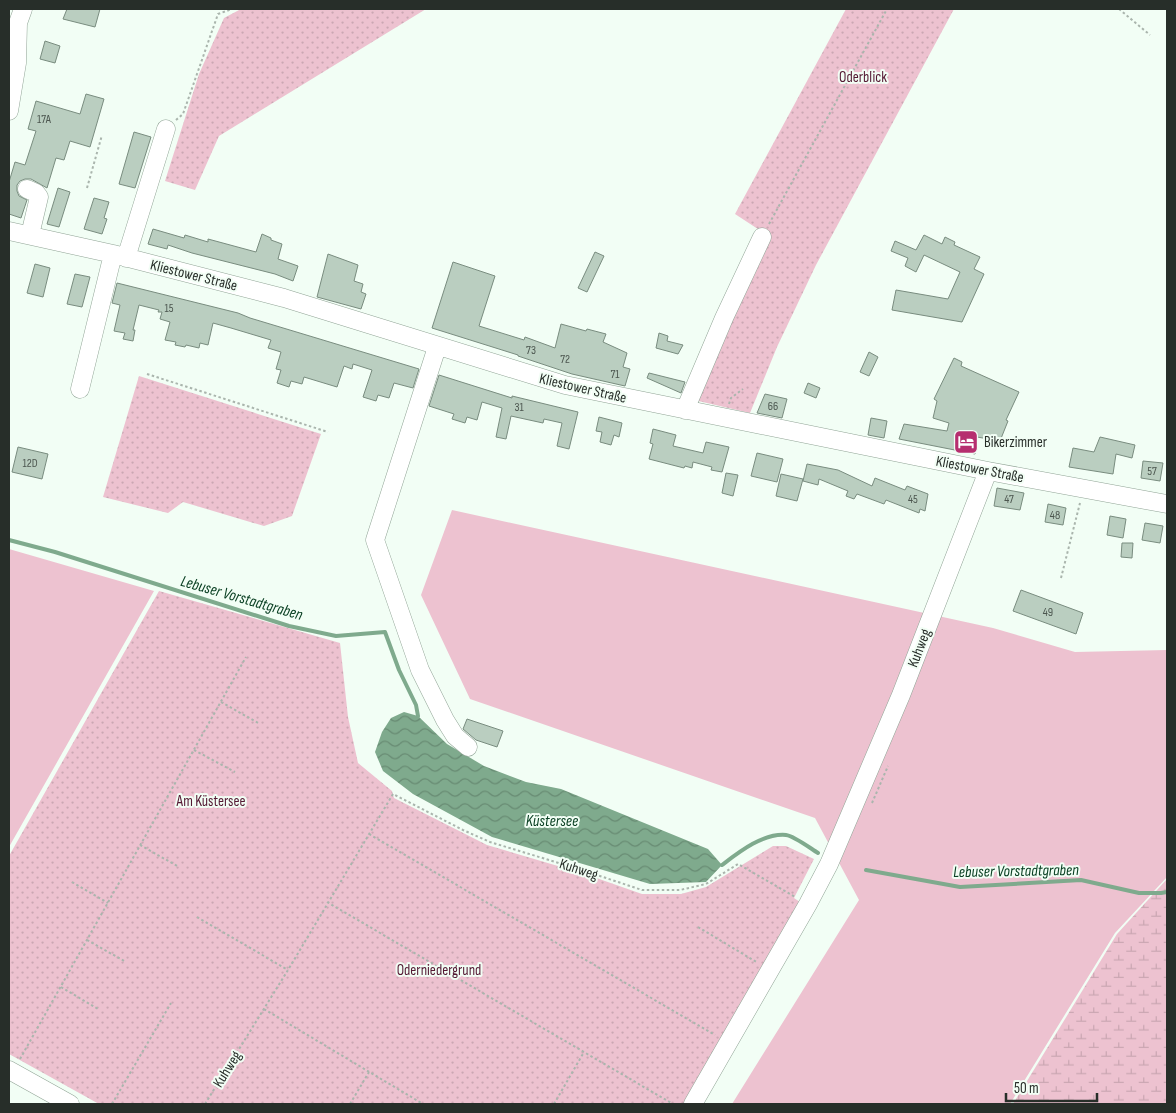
<svg xmlns="http://www.w3.org/2000/svg" width="1176" height="1113" font-family="'Sofia Sans Condensed',sans-serif">
<defs>
<pattern id="wetland-marsh" width="20" height="14" patternUnits="userSpaceOnUse" patternTransform="scale(1.25)"><rect width="20" height="14" fill="#edc2d0"/><path d="M1 5h8M5 5V1M11 12h8M15 12V8" fill="none" stroke="#cba7b3"/></pattern>
<pattern id="park-dots" width="8" height="8" patternUnits="userSpaceOnUse" patternTransform="scale(1.25)"><rect width="8" height="8" fill="#edc2d0"/><path d="M2 2h.1M6 6h.1" fill="none" stroke="#cba7b3" stroke-width="1.8" stroke-linecap="round"/></pattern>
<pattern id="water-waves" width="16" height="10" patternUnits="userSpaceOnUse" patternTransform="scale(1.25)"><rect width="16" height="10" fill="#7faa8d"/><path d="M0 5q4-4 8 0t8 0" fill="none" stroke="#688b73"/></pattern>
</defs>
<rect width="100%" height="100%" fill="#f2fef5"/>
<path fill="#edc2d0" d="M452 510 993 628 1075 652 1167 650V877L1115 933 1010 1104H732L859 900 815 818 470 699 421 595Z
M9 549 154 591 9 847Z"/>
<path fill="url(#wetland-marsh)" d="M1167 879V1104H1013L1117 934Z"/>
<path fill="url(#park-dots)" d="M241 9H426L219 136 195 190 165 181 199 74 224 18Z
M846 9H954L816 265 777 347 750 413 694 400 767 235 735 214Z
M139 376 321 434 292 516 264 526 183 502 168 513 103 497Z
M159 591 340 643 348 717 358 763 392 791 394 798 487 845 585 874 642 894H681L706 887 773 846H786L814 859 794 898 803 904 688 1104H99L9 1054V856Z"/>
<path fill="url(#water-waves)" d="M404 712 418 716 447 744 484 766 526 782 561 789 708 849 722 865 706 882 650 884 492 837 413 794 383 771 375 752 382 732 391 718Z"/>
<g fill="none" stroke-linecap="round" stroke-linejoin="round">
<path stroke="#7faa8d" stroke-width="4" d="M9 540 55 552 289 626 336 636 385 632 399 670 416 705 418 716
M722 865C739 852 763 833 786 835 794 836 810 848 818 853
M866 870 960 887 1081 880 1139 893H1161L1167 892"/>
</g>
<path fill="#bacec0" stroke="#798c7f" d="M67 9H100L95 27 63 19Z
M45 41 60 46 55 63 40 59Z
M86 94 104 99 90 147 70 141 64 160 56 158 47 188 31 179H25L20 181 17 185V191L19 196 27 200 21 218 9 214V182L15 162 25 165 36 131 28 129 36 101 80 114Z
M134 132 151 137 135 188 119 184Z
M58 188 70 192 59 227 47 224Z
M94 198 109 202 104 218 107 219 102 234 84 229Z
M153 229 184 238 185 235 208 242V239L256 252 262 234 271 238V240L282 244 278 259 298 266 293 281 275 274 192 253 168 245 167 249 148 244Z
M924 235 942 244 945 237 955 242 954 245 980 257 974 269 984 274 962 322 892 310 896 290 948 299 960 272 924 255 916 272 905 266 908 258 891 251 895 241 916 250Z
M595 252 604 256 587 292 578 288Z
M328 254 358 265 354 281 363 284 361 292 366 294 361 309 317 297Z
M453 262 495 276 479 326 524 340 525 337 555 348 561 324 586 331 587 329 606 334 603 342 627 353 623 367 630 369 625 386 572 374 518 356V355L432 328Z
M35 264 50 268 43 297 27 293Z
M75 274 90 277 82 307 67 304Z
M117 283 238 313 250 318 419 369 413 388 394 383 389 398 378 395 376 401 363 397 372 370 353 364 352 369 344 366 337 387 304 377 302 384 291 381 289 387 277 383 281 370 276 369 281 352 268 348 271 340 231 328 213 323 208 345 200 343 199 348 186 345 185 347 175 345 176 342 165 340 170 322 160 319 162 312H158L159 310 139 305 133 330H135L133 341 123 339 125 333 114 331 120 305 112 303Z
M659 333 668 336 667 341 683 345 678 354 656 348Z
M869 352 878 357 869 376 860 372Z
M954 358 962 362 961 366 1019 392 1006 420 1008 421 1000 441 977 437 975 454 899 439 904 424 947 431 949 423 933 418 937 401 934 399Z
M649 373 685 382 681 393 647 378Z
M439 375 512 398V396L578 412 569 449 557 446 562 423 544 419 543 423 511 416 506 439 496 437 502 408 482 402 477 420 467 417 465 423 452 419 454 414 429 406Z
M808 383 820 388 816 398 804 393Z
M765 394 787 399 782 418 757 413Z
M599 417 622 423 619 437 614 435 611 445 600 442 602 432 596 431Z
M871 418 887 421 884 438 868 435Z
M653 429 676 435 673 446 703 453 706 442 729 447 722 472 711 470 712 467 693 462 692 468 685 466 684 468 649 459 653 444 650 443Z
M1100 437 1135 445 1132 458 1116 454 1113 474 1069 467 1073 448 1094 452Z
M18 447 48 454 42 479 12 472Z
M757 453 783 459 777 482 751 476Z
M1143 461 1163 463 1160 481 1141 478Z
M807 464 838 470 872 486 875 478 905 490 907 486 928 494 925 511 920 509 919 513 886 500 884 504 857 494 854 499 846 496 848 491 819 479 818 485 803 481Z
M726 473 738 475 733 496 722 493Z
M781 474 803 479 797 501 776 496Z
M997 488 1024 493 1020 510 994 506Z
M1048 504 1066 508 1063 525 1045 522Z
M1110 516 1126 519 1123 538 1107 535Z
M1145 523 1163 526 1160 543 1142 540Z
M1122 543H1133L1132 558 1121 557Z
M1021 590 1083 613 1076 634 1013 611Z
M467 719 503 731 497 747 476 740 463 729Z"/>
<g fill="none" stroke-linecap="round" stroke-linejoin="round">
<defs>
<path id="minor" d="M9 111 17 63 18 23 23 9
M27 189 36 193 39 197 30 235
M9 231 113 254 284 298 565 385 988 471 1167 504
M126 258 166 129
M437 347 375 540 420 670 445 720 455 736 468 747
M80 389 113 254
M685 410 724 318 762 237
M9 1070 70 1104
M693 1104 808 904 829 864 901 695 988 471"/>
</defs>
<use href="#minor" stroke="#91a496" stroke-width="19"/>
<path stroke="#aab5ad" stroke-width="2" stroke-dasharray="2.5 2.5" stroke-linecap="butt" d="M1119 9 1150 35
M176 120 183 114 218 14 232 9
M87 188 102 135
M769 224 887 9
M147 374 328 432
M729 404 731 398 743 389
M1061 578 1080 503
M221 702 260 724
M194 750 235 772
M872 803 888 766
M369 834 715 1035
M140 845 179 867
M72 882 108 903
M327 902 673 1104
M197 917 288 970
M698 927 758 963
M87 940 126 962
M61 987 98 1009
M264 1009 423 1104
M20 1059 246 657
M112 1104 171 1003
M205 1104 288 970 393 794 463 830 490 842 585 871 642 890H680L706 884 738 864 795 897
M350 1104 369 1072
M554 1104 584 1052"/>
<use href="#minor" stroke="#fff" stroke-width="18"/>
</g>
<defs>
<symbol id="hotel-square" viewBox="-11 -11 22 22"><rect x="-9" y="-9" width="18" height="18" rx="4" fill="#b62e6f" stroke="#f2fef5"/><path d="M-6-4.5h1.5V1H6V5H4.5V3h-9V5H-6ZM-4 0a1.8 1.8 0 1 1 3.6 0ZM.5 0V-2.5h3Q6-2.5 6 0Z" fill="#fff"/></symbol>
</defs>
<g fill-rule="evenodd">
<use href="#hotel-square" x="952" y="428" width="28" height="28"/>
</g>
<g text-anchor="middle" stroke-width="4" stroke-linejoin="round" paint-order="stroke">
<g font-size="12" fill="#4c564f">
<text x="44" y="123">17A</text>
<text x="169" y="312">15</text>
<text x="531" y="354">73</text>
<text x="565" y="363">72</text>
<text x="615" y="378">71</text>
<text x="773" y="410">66</text>
<text x="519" y="411">31</text>
<text x="30" y="467">12D</text>
<text x="1152" y="475">57</text>
<text x="913" y="503">45</text>
<text x="1009" y="503">47</text>
<text x="1055" y="519">48</text>
<text x="1048" y="616">49</text>
</g>
<g font-size="15" fill="#541933" stroke="#f2fef5">
<text x="863" y="82">Oderblick</text>
<text x="211" y="806">Am Küstersee</text>
<text x="439" y="975">Oderniedergrund</text>
</g>
<g font-size="15" fill="#272e29" stroke="#f2fef5">
<text transform="translate(194 275) rotate(14)" y="5">Kliestower Straße</text>
<text transform="translate(583 388) rotate(13)" y="5">Kliestower Straße</text>
<text transform="translate(980 469) rotate(11)" y="5">Kliestower Straße</text>
<text transform="translate(919 648) rotate(-69)" y="5">Kuhweg</text>
<text transform="translate(579 869) rotate(18)" y="5">Kuhweg</text>
<text transform="translate(227 1069) rotate(-58)" y="5">Kuhweg</text>
</g>
<g font-size="15" fill="#272e29" stroke="#f2fef5" text-anchor="start">
<text x="984" y="447">Bikerzimmer</text>
</g>
<g font-size="16" font-style="italic" fill="#0b4124" stroke="#f2fef5">
<text transform="translate(242 597) rotate(16)" y="6">Lebuser Vorstadtgraben</text>
<text x="552" y="826">Küstersee</text>
<text transform="translate(1016 870) rotate(-1)" y="6">Lebuser Vorstadtgraben</text>
</g>
</g>
<rect width="1176" height="1113" fill="none" stroke="#272e29" stroke-width="20"/>
<path d="M1006 1093v8h91v-8" fill="none" stroke="#272e29" stroke-width="2.5"/>
<text x="1014" y="1093" font-size="15" fill="#272e29" stroke="#f2fef5" stroke-width="4" paint-order="stroke">50 m</text>
</svg>
